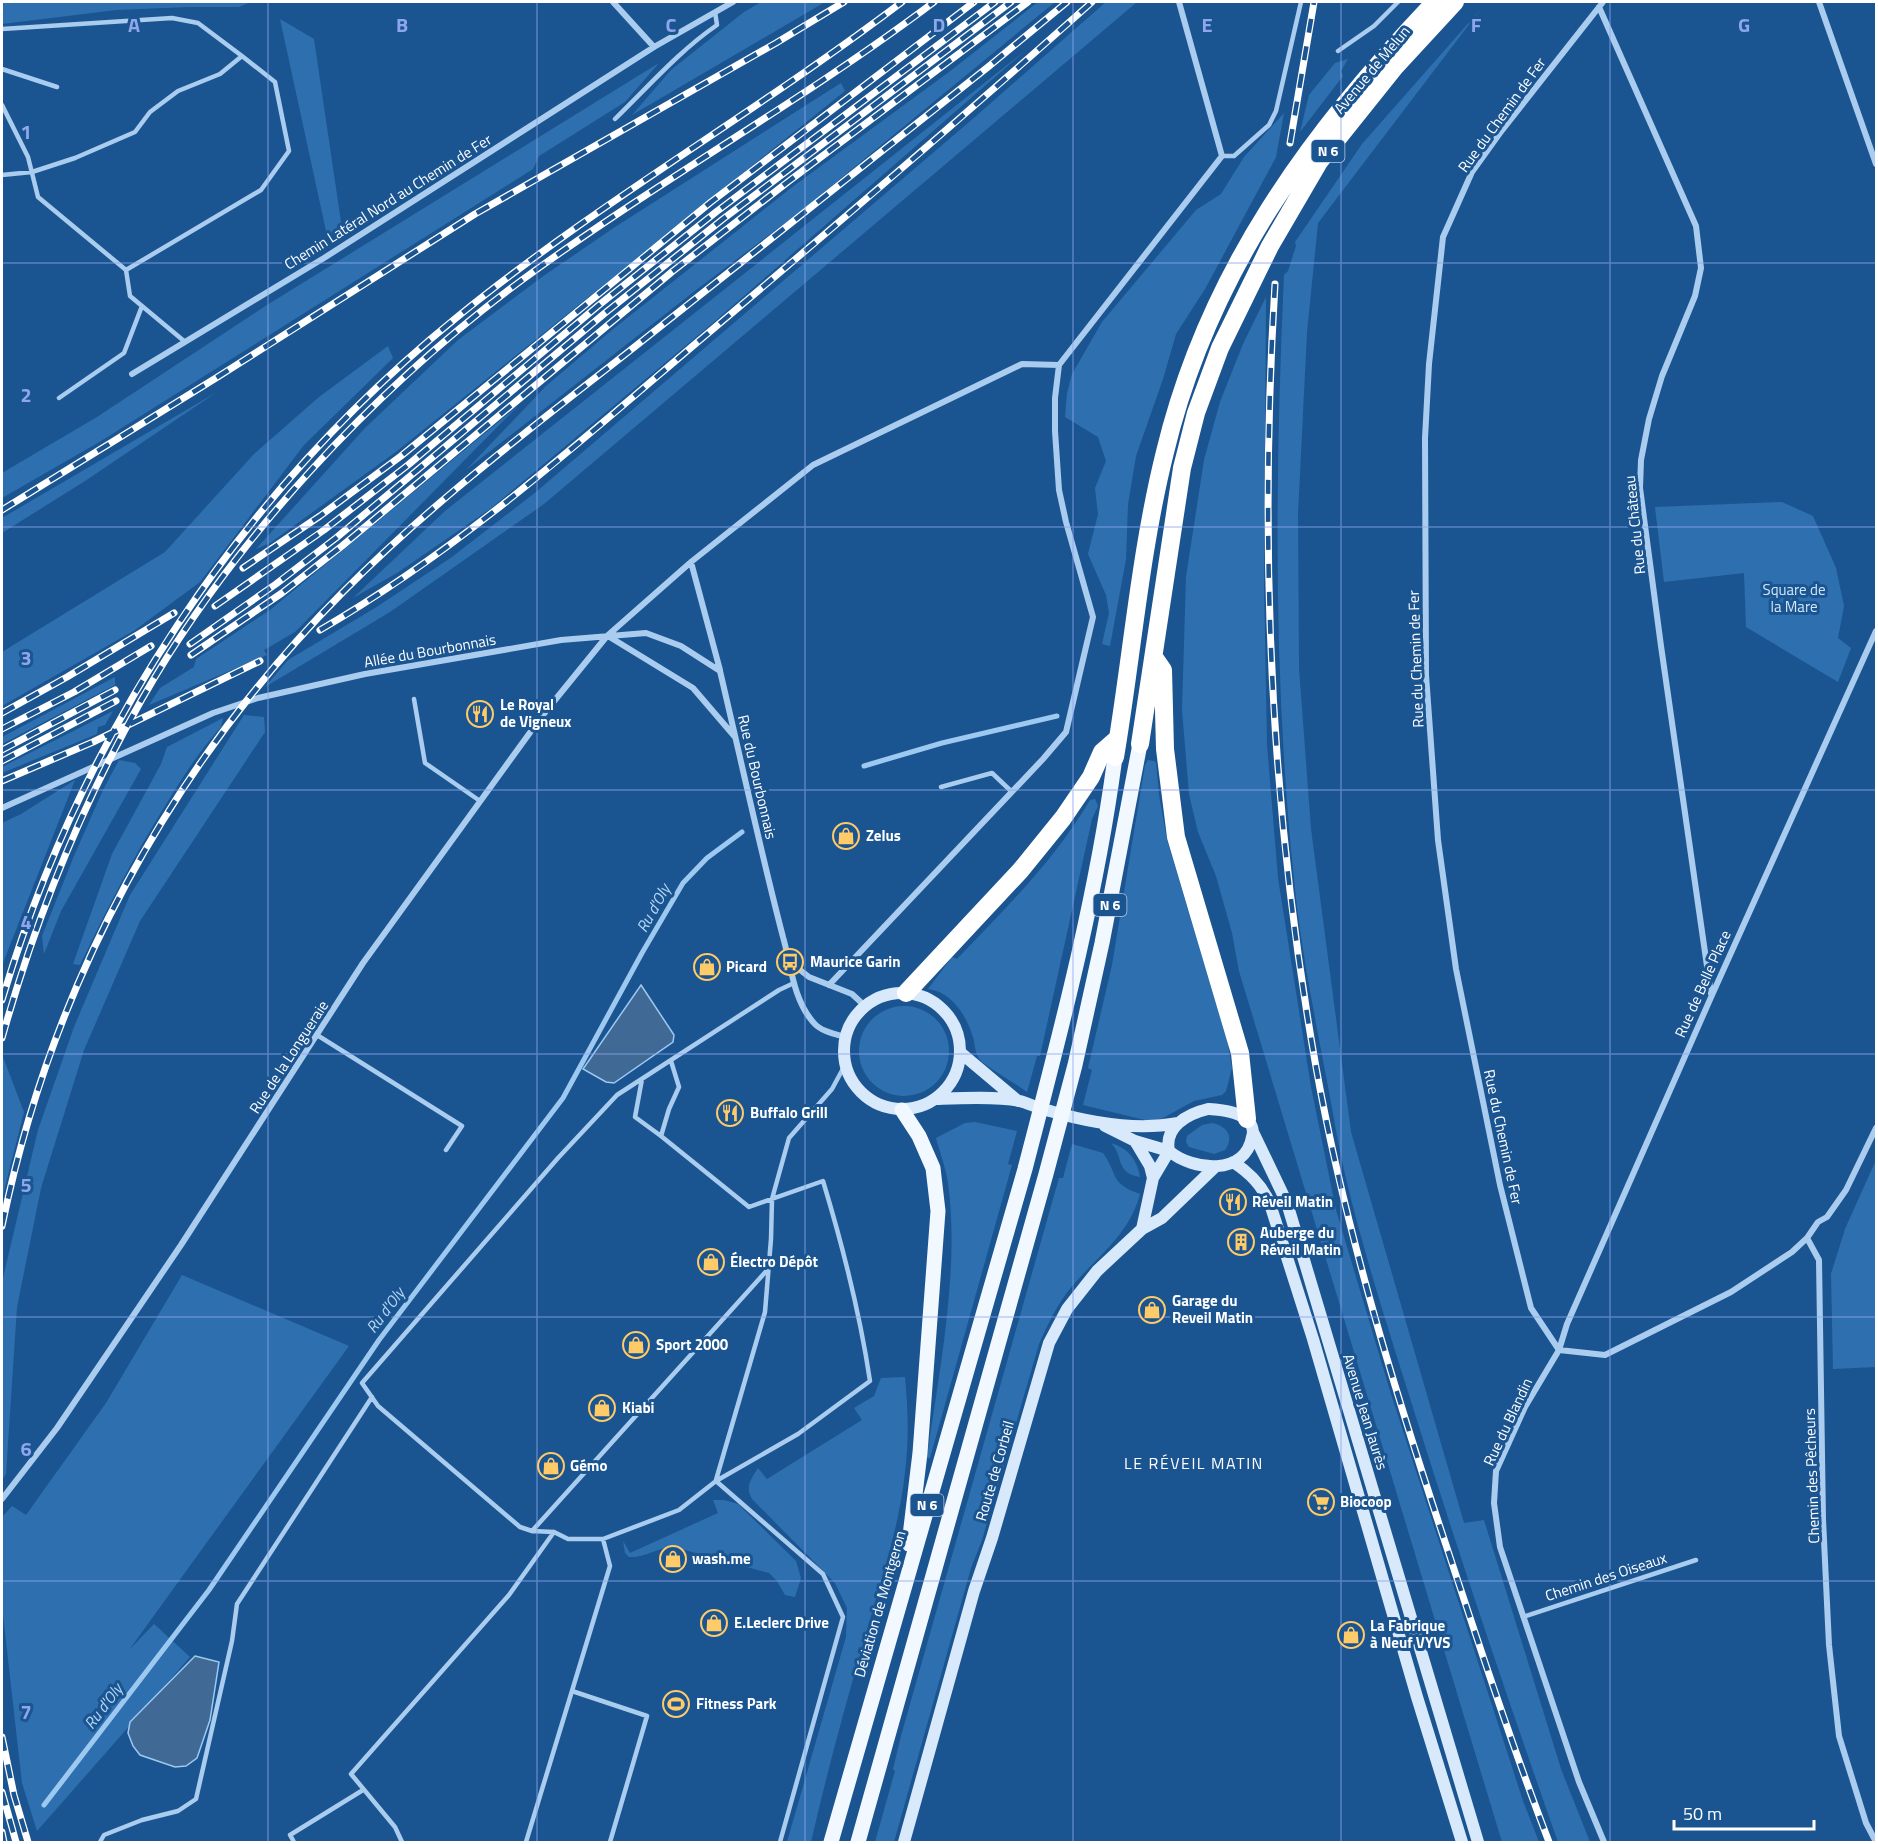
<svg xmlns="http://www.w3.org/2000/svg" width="1878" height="1844" font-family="'Titillium Web',sans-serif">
<rect width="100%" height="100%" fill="#1b5591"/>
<path fill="#2e70af" d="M2 2H251L239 7H189L116 10 2 24Z
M761 2H825L632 115 671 70 744 12Z
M1038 2H1055L806 207 696 290 466 470 546 386 612 330 791 188 949 72Z
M1106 2H1137L544 504 390 612 265 687 288 660 375 608 452 557 536 492 975 117Z
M1480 10 1318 223 1307 332 1298 514 1299 669 1311 829 1351 1132 1464 1523 1484 1520 1561 1769 1590 1842H1558C1508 1700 1460 1558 1415 1414 1390 1334 1364 1255 1345 1174 1337 1140 1332 1105 1325 1071 1313 1007 1300 943 1294 879 1273 678 1275 477 1284 275L1288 271 1296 246 1295 242 1362 144Z
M280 19 314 39 342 229 328 240Z
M1026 50 714 322 490 509 397 573 353 598 445 511Z
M1348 59 1341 71 1343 76 1300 132 1309 95 1335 63Z
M659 63 625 102 539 156 533 169 101 441 2 498V473L97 417 267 305Z
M841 83 845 91 397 451 270 543 256 549 365 428 458 340 542 277 615 227Z
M1284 113 1276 157 1205 289 1176 334 1163 379 1136 456 1128 504 1126 559 1110 646 1102 644 1109 613 1106 595 1088 554 1098 514 1095 488 1106 461 1098 437 1065 417 1067 393 1072 374 1102 322 1196 210 1221 194 1244 157Z
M1266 297 1264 584 1267 745 1278 878 1311 1087 1336 1210 1390 1391 1523 1801 1539 1842H1502L1239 971 1232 933 1216 876 1198 832 1189 794 1182 710 1186 577 1204 460 1220 402 1243 344Z
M388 346 393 358 304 445 200 582 135 630 2 706V652L165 552 254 454 319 397Z
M217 392 85 481 2 533V518Z
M518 406 295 632 264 650 267 655 149 705 160 688 194 667 196 659 270 610Z
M1782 502 1813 516 1836 568 1844 606 1838 638 1851 648 1838 682 1746 627 1744 573 1664 582 1655 507Z
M115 677V685L2 744V737Z
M113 711 105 725 98 727 97 734 2 773V767Z
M244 715 264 717 265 732 140 921 84 1050 41 1188 17 1307 6 1474 2 1480V1282L38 1130 74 1027 130 895Z
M223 718 221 727C199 751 182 778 165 806 133 857 106 911 80 965L73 964 112 854 161 764 167 747Z
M119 760 135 763 141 769 61 911 44 954 42 936 74 856 103 790Z
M1148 760 1154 761 1156 763 1159 795 1167 840 1227 1040 1232 1068 1226 1091 1222 1095 1194 1101 1161 1119 1149 1121 1083 1105 1092 1070 1088 1068 1112 965 1145 765Z
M75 780 3 963 2 970V823L21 814Z
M1095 799 1098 806 1092 819 1040 1056H1037L1027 1092C1017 1084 988 1068 980 1060 975 1054 975 1044 973 1037 966 1015 952 992 928 989L952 957 957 959C1005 909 1055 860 1090 800Z
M859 1051a45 45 0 1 1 90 0a45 45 0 1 1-90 0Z
M3 1057 24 1112 2 1199V1064Z
M975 1122 1017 1131 1008 1164 1012 1165 930 1458H927C939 1370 960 1271 948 1183 946 1168 940 1153 936 1138L965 1123Z
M1213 1123C1228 1127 1234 1137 1225 1150L1214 1154 1189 1147 1186 1142 1187 1136 1202 1125Z
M1111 1143C1128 1148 1137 1159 1140 1177 1115 1173 1124 1156 1111 1143Z
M1072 1144 1103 1153C1118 1174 1110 1184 1140 1194 1129 1236 1095 1258 1068 1291 1056 1307 1047 1326 1039 1344L982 1540 971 1568 894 1842H875L895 1771 893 1769 901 1736 1059 1178H1063Z
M1876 1160V1367L1833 1369 1831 1274 1845 1229Z
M182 1275 349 1346 129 1650 154 1624 190 1657 37 1831 22 1783 2 1606V1517L12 1506 26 1515 106 1403Z
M905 1377C908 1409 909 1441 905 1472 899 1530 878 1589 863 1644 844 1710 826 1776 811 1842H787L846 1637 847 1608 835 1583 753 1500C744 1488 751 1479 758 1468L767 1479 862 1420 854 1408 874 1396 881 1378Z
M713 1500H724L738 1504 796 1561 801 1578 795 1597 785 1595 777 1581 769 1573 674 1547C658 1547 645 1558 629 1557L625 1553 623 1541 630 1553 718 1513Z"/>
<path fill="#406a95" stroke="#9dc9f1" stroke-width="1.5" d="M641 985 674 1035 673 1042 614 1083 606 1082 583 1069Z
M195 1656 219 1662 210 1720 197 1758 186 1766 175 1767 140 1755 133 1746 128 1733 130 1722Z"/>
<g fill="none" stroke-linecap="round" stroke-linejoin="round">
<path stroke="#9dc9f1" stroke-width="5" d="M864 766 942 743 1057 716
M44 1805 209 1590 379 1340 563 1098 642 953 683 883 707 858 742 832"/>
<path stroke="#aacdef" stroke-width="4.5" d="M2 29 172 18 198 23 242 56 220 74 178 91 150 112 135 132 75 158 32 172 2 175
M1338 51 1374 26 1398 2
M2 69 57 87
M2 105 28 157 38 197 126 270 130 296 184 341
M615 119C648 87 679 51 717 25L715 12
M1222 156H1234L1269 125 1276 111 1301 2
M126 270 261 190 289 151 275 82 242 56
M59 398 124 353 142 306
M414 699 425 763 480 801
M941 787 992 773 1012 792
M317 1035 462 1126 446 1150
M642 1079 635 1117 661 1136 749 1207 823 1181C843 1247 860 1314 870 1381L798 1434 716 1481 679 1510 603 1539H568L554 1532 532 1531 520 1527 378 1406 362 1383 558 1158 617 1095 779 990 794 983
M661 1136 669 1109 679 1087 671 1061
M716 1480 765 1312 771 1239 772 1199 789 1138 832 1089 845 1065
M716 1481 823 1574 843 1617 780 1842
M532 1531 769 1268
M1523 1617 1696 1560
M572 1691 647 1716 610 1842
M100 1842 104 1835 142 1820 178 1811 196 1799 232 1641 237 1604 372 1397
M294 1842 290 1835 363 1790
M402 1842 395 1827 351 1774 509 1595 554 1532
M526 1842 610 1566 603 1539"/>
<path stroke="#aacdef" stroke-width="6" d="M613 2 654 47
M1819 2 1876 164
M1599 7 1696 226 1701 268 1695 296 1662 376 1649 419 1641 460 1640 488 1661 646 1711 994
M132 374 324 258 654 47 733 2
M691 562 720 670
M608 636 693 688 735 737
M2 808 213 713 258 698 365 674 561 640 646 633 681 646 720 671C741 760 760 849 783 937 791 965 793 999 813 1022 820 1031 834 1034 845 1037
M790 962 809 977 852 994 865 1006
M829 985 1043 759 1066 732 1093 617 1066 522 1059 490 1055 431V398L1059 365 1222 156 1179 2
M1876 1128 1846 1190 1827 1217 1818 1222 1807 1238 1819 1260 1823 1519 1829 1645 1839 1736 1866 1823 1876 1842
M1559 1350 1531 1308 1500 1185 1456 969 1438 840 1426 675 1425 438 1429 364 1443 237 1472 172 1500 133 1603 2
M1559 1350 1605 1355 1731 1292 1792 1252 1807 1238
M2 1499 57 1428 181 1245 363 963 542 716 607 636 691 562 813 465 1022 364 1059 365
M1604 1842 1579 1782 1500 1547 1494 1503 1496 1471 1525 1407 1559 1350 1567 1324 1712 995 1876 631"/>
<path stroke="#d7e9fa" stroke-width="12" d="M844 1051a58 58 0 1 1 116 0a58 58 0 1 1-116 0Z
M961 1053 1018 1101
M937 1099C961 1098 997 1096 1020 1101 1030 1104 1040 1109 1050 1111 1091 1123 1136 1131 1178 1123
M1208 1109C1221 1110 1237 1111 1247 1120 1252 1124 1254 1131 1252 1137 1245 1176 1193 1171 1169 1151 1164 1127 1187 1114 1208 1109Z
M1105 1126 1135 1141 1169 1151 1153 1178 1142 1229
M1253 1132 1287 1203 1478 1842
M1135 1141 1150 1166 1153 1178
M1233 1162C1250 1173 1262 1185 1270 1204L1313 1339 1417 1697 1462 1842
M904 1842 974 1591 992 1538 1049 1343 1067 1309 1097 1271 1142 1229 1162 1218 1215 1167"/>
<path stroke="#f2f8ff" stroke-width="15" d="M902 1110 919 1136 933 1168 938 1211 920 1453 909 1544
M831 1842 1025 1169C1060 1034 1097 895 1115 757
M858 1842 1046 1174 1075 1065 1102 943 1140 744"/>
<path stroke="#fff" stroke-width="18" d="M1154 657 1163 670 1165 749 1176 837 1240 1053 1247 1119
M1140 744 1182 468 1196 413 1220 348 1270 246 1319 162 1395 67 1455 2
M1115 757C1132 656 1140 552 1165 452 1208 273 1310 133 1435 2
M906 993 1020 871 1063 818 1091 777 1102 752 1118 738"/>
<defs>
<path id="rail" d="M1290 143 1314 2
M1275 284C1259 546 1270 809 1316 1067 1346 1234 1396 1395 1449 1554 1481 1651 1513 1748 1549 1842
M2 510 216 378 475 214 776 43 844 2
M243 568 320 516 401 456 711 202 974 2
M215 606 324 530 408 465 599 305 716 212 995 2
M320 630C457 551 574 447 694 345 828 232 961 119 1092 2
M190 644 276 584 336 538 605 313 723 219 1011 2
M191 655 282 593 342 546 673 271 789 181 1028 2
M2 713 67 677 174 613
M2 729 74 692 151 646
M2 750 115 690
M2 761 116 701
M2 781 93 742 260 661
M2 1000C81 734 240 493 456 318 597 203 757 112 902 2
M2 1038C35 920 81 806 142 699 233 540 374 389 522 280 656 182 801 102 934 2
M2 1226C51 986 170 766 343 592 433 501 537 424 637 345 754 252 871 160 988 67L1067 2
M2 1737 14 1795 28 1842
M2 1792 16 1842
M2 1832 4 1842"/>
</defs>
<use href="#rail" stroke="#fff" stroke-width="7"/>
<use href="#rail" stroke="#1b5591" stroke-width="4.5" stroke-dasharray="14" stroke-linecap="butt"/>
</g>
<path fill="none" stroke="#8ea6ec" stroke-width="1.5" stroke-opacity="0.55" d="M268 2V1842M537 2V1842M805 2V1842M1073 2V1842M1341 2V1842M1610 2V1842M2 263H1876M2 527H1876M2 790H1876M2 1054H1876M2 1317H1876M2 1581H1876"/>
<defs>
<symbol id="restaurant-ring" viewBox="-11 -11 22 22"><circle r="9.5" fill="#1b5591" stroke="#ffca68" stroke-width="1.5"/><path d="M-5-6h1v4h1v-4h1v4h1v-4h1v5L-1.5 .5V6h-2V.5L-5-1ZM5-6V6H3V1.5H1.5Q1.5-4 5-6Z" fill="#ffca68"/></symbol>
<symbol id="shop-ring" viewBox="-11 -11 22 22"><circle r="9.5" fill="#1b5591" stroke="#ffca68" stroke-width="1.5"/><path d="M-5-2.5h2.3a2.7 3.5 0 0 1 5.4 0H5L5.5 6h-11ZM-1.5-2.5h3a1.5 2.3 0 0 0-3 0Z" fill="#ffca68"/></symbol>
<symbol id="bus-ring" viewBox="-11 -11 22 22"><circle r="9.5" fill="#1b5591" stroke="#ffca68" stroke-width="1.5"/><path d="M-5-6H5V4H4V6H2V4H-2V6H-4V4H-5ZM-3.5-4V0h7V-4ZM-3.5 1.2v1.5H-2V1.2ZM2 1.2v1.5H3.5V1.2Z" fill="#ffca68"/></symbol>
<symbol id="building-ring" viewBox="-11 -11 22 22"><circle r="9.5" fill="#1b5591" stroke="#ffca68" stroke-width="1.5"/><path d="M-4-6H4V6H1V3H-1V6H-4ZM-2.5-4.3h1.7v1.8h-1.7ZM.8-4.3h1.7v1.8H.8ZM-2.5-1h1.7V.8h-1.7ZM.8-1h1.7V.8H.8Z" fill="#ffca68"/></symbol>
<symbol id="supermarket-ring" viewBox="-11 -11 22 22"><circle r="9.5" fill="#1b5591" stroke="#ffca68" stroke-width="1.5"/><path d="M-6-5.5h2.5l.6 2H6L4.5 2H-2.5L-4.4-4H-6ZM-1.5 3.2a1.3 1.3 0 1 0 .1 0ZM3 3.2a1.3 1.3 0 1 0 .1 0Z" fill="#ffca68"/></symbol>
<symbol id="stadium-ring" viewBox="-11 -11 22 22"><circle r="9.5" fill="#1b5591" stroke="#ffca68" stroke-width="1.5"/><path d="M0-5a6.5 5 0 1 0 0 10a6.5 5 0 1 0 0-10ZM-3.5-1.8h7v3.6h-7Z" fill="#ffca68"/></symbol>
</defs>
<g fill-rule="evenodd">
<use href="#restaurant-ring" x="465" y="699" width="30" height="30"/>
<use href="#shop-ring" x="831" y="821" width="30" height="30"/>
<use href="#bus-ring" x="775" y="947" width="30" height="30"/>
<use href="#shop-ring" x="692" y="952" width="30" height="30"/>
<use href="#restaurant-ring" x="715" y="1098" width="30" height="30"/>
<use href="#restaurant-ring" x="1218" y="1187" width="30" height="30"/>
<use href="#building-ring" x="1226" y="1227" width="30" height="30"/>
<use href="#shop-ring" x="696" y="1247" width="30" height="30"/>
<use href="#shop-ring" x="1137" y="1295" width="30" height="30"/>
<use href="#shop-ring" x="621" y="1330" width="30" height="30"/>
<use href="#shop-ring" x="587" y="1393" width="30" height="30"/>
<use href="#shop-ring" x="536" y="1451" width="30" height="30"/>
<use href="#supermarket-ring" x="1306" y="1487" width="30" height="30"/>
<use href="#shop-ring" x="658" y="1544" width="30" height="30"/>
<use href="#shop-ring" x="699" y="1608" width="30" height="30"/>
<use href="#shop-ring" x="1336" y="1620" width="30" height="30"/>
<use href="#stadium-ring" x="661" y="1689" width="30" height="30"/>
</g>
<g text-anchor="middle" stroke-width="6" stroke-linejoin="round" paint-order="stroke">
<g fill="#1b5591" stroke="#bbccde" stroke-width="1.5">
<rect x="1311.5" y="140" width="33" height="22" rx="4.5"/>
<rect x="1093.5" y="894" width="33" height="22" rx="4.5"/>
<rect x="910.5" y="1494" width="33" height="22" rx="4.5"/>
</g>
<g font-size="14" font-weight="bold" fill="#fff">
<text x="1328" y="156">N 6</text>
<text x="1110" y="910">N 6</text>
<text x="927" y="1510">N 6</text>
</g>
<g font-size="15" fill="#fff" stroke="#1b5591">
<text transform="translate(1372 70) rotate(-50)" y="5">Avenue de Melun</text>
<text transform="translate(1502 115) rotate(-54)" y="5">Rue du Chemin de Fer</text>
<text transform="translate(388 202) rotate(-32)" y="5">Chemin Latéral Nord au Chemin de Fer</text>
<text transform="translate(1635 525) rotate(-96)" y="5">Rue du Château</text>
<text transform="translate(430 651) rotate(-10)" y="5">Allée du Bourbonnais</text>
<text transform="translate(1416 659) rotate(-92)" y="5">Rue du Chemin de Fer</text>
<text transform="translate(757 777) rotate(77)" y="5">Rue du Bourbonnais</text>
<text transform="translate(1703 984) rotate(-66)" y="5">Rue de Belle Place</text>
<text transform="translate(289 1057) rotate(-57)" y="5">Rue de la Longueraie</text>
<text transform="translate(1503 1137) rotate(78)" y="5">Rue du Chemin de Fer</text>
<text transform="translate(1365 1412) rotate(73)" y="5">Avenue Jean Jaurès</text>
<text transform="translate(1508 1422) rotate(-65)" y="5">Rue du Blandin</text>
<text transform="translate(995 1471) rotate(-74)" y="5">Route de Corbeil</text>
<text transform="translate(1812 1476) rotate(-92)" y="5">Chemin des Pêcheurs</text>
<text transform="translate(1606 1577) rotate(-18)" y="5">Chemin des Oiseaux</text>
<text transform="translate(880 1604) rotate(-74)" y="5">Déviation de Montgeron</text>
</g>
<g font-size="15" fill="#d0e6fa" stroke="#1b5591">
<text x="1794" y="595">Square de<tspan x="1794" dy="17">la Mare</tspan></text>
</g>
<g font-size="15" font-weight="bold" fill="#fff" stroke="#1b5591" text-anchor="start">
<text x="500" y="710">Le Royal<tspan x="500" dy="17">de Vigneux</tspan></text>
<text x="866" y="841">Zelus</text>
<text x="810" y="967">Maurice Garin</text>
<text x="726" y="972">Picard</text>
<text x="750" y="1118">Buffalo Grill</text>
<text x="1252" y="1207">Réveil Matin</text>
<text x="1260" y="1238">Auberge du<tspan x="1260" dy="17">Réveil Matin</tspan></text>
<text x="730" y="1267">Électro Dépôt</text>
<text x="1172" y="1306">Garage du<tspan x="1172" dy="17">Reveil Matin</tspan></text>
<text x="656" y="1350">Sport 2000</text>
<text x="622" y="1413">Kiabi</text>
<text x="570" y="1471">Gémo</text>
<text x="1340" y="1507">Biocoop</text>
<text x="692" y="1564">wash.me</text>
<text x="734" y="1628">E.Leclerc Drive</text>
<text x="1370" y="1631">La Fabrique<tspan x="1370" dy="17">à Neuf VYVS</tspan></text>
<text x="696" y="1709">Fitness Park</text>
</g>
<g font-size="16" font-style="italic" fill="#b6d7f6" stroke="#1b5591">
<text transform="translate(653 908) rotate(-61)" y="6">Ru d'Oly</text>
<text transform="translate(385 1310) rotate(-53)" y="6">Ru d'Oly</text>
<text transform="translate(103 1706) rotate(-53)" y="6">Ru d'Oly</text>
</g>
<g font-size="16" letter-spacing="1.5" fill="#fff" stroke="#1b5591">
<text x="1194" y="1469">LE RÉVEIL MATIN</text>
</g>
</g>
<g font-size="20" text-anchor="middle" font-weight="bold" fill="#8ea6ec" stroke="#1b5591" stroke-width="6" stroke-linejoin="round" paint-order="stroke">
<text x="134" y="32">A</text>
<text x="402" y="32">B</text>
<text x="671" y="32">C</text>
<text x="939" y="32">D</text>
<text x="1207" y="32">E</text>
<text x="1476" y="32">F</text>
<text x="1744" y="32">G</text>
<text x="26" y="139">1</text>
<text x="26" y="402">2</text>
<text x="26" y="665">3</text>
<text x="26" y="929">4</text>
<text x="26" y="1192">5</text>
<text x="26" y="1456">6</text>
<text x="26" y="1719">7</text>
</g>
<rect width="1878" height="1844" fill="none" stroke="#ffffff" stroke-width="6"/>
<path d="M1674 1820v9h140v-9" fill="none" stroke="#ffffff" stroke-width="3"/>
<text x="1683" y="1820" font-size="18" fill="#ffffff" stroke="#1b5591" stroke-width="4.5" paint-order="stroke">50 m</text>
</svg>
